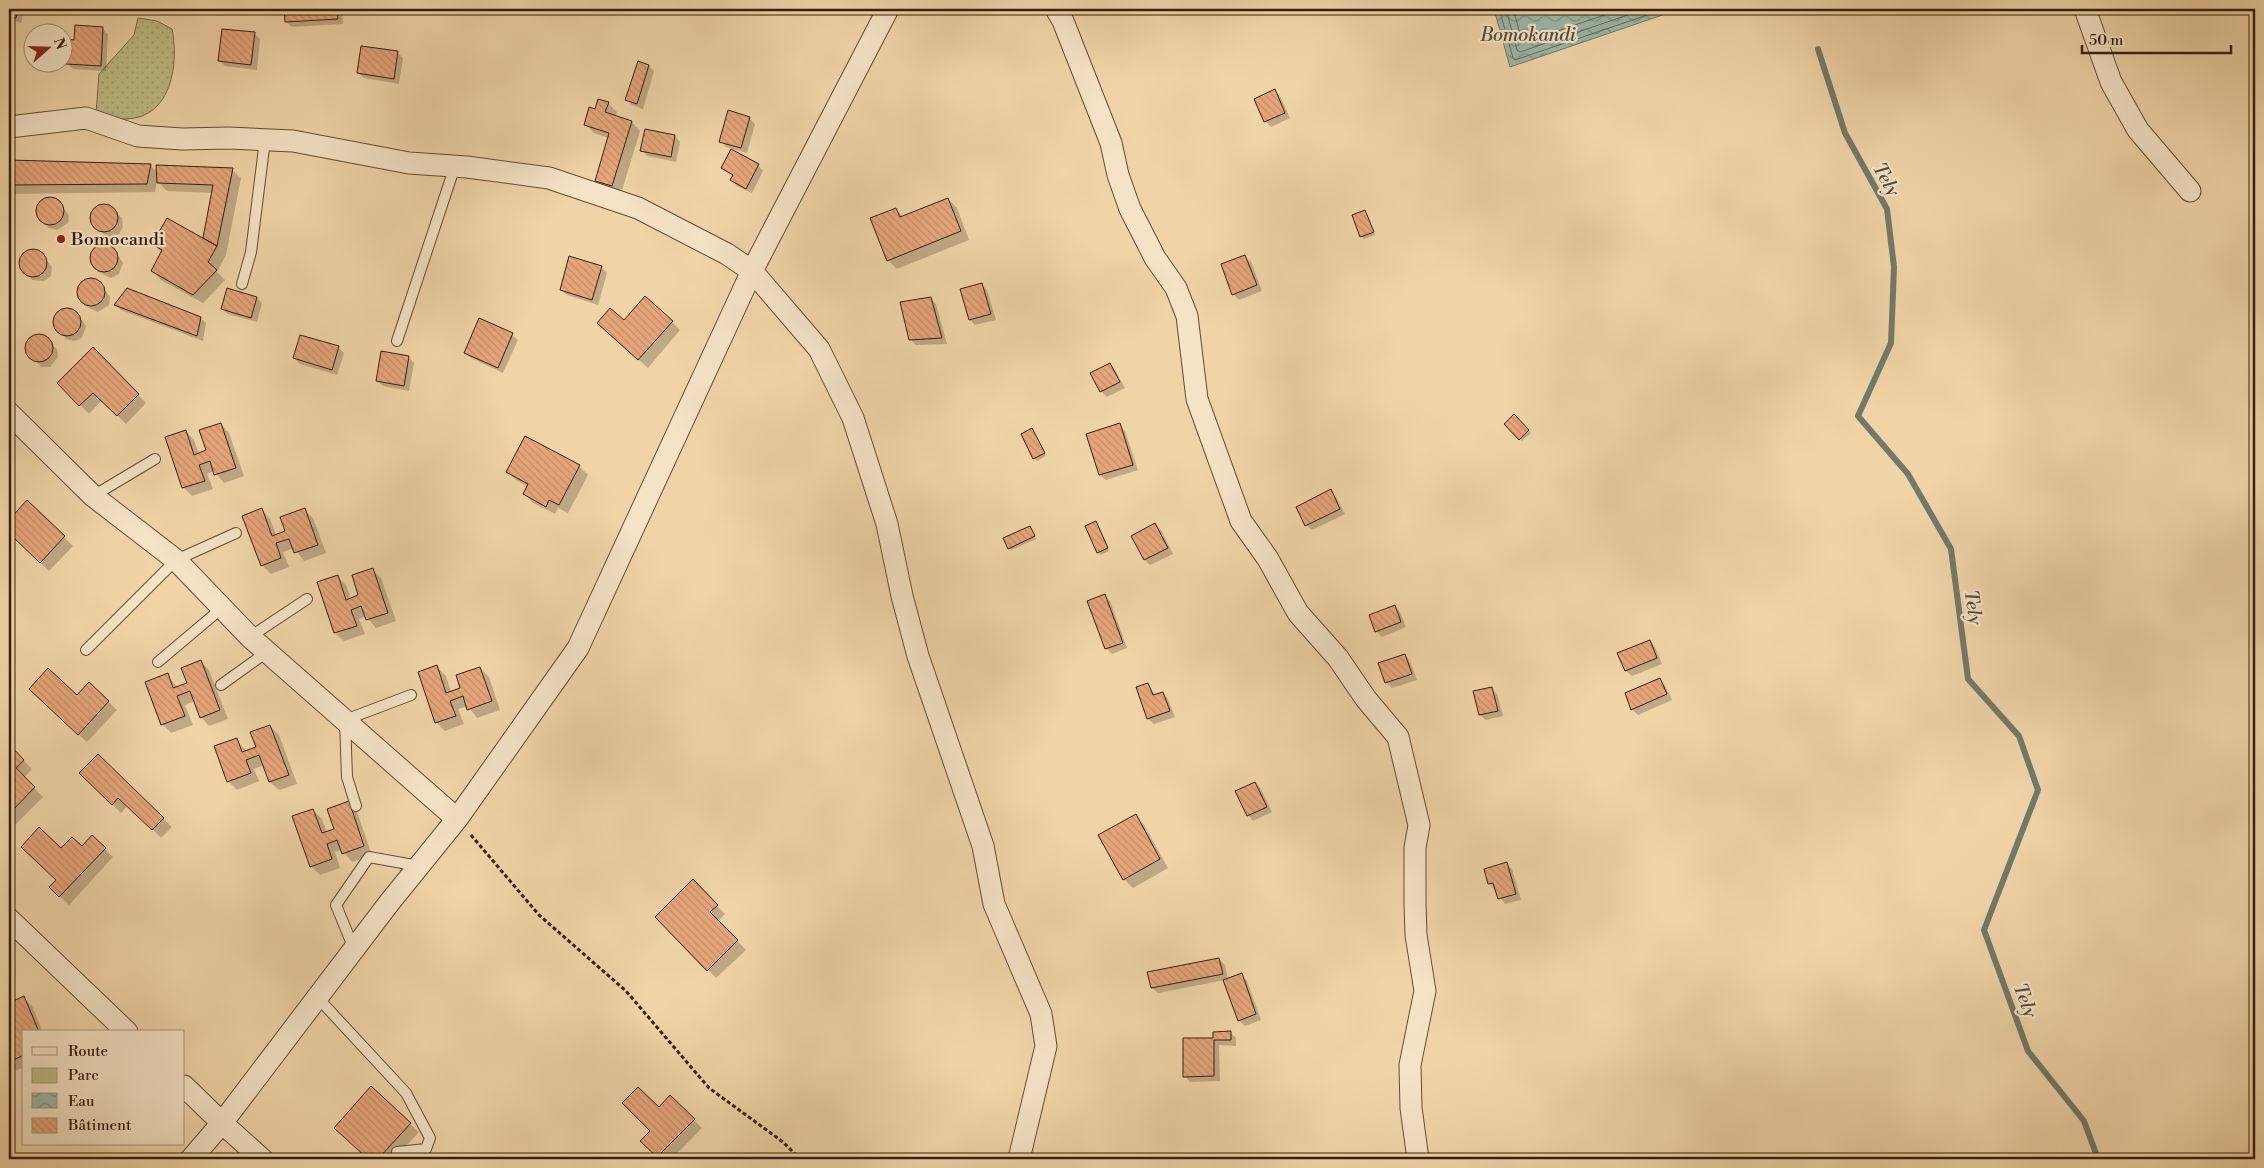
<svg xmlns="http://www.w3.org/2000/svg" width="2264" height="1168" font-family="'Libre Bodoni',serif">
<defs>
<pattern id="green-dots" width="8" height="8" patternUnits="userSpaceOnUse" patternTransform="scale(1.25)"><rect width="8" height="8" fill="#bebc84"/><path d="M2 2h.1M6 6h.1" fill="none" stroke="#a4a171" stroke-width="1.8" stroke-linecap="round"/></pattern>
<pattern id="water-waves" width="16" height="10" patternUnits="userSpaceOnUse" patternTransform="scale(1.25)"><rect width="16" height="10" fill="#9ab8a7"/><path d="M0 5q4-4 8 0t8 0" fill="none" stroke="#7e9586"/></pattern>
<pattern id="building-back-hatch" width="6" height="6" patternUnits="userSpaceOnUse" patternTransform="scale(1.25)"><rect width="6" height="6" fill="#e6a67c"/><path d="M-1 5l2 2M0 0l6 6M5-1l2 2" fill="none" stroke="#c68e6a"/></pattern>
</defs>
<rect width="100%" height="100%" fill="#f0d4a8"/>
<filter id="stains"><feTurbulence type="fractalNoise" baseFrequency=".004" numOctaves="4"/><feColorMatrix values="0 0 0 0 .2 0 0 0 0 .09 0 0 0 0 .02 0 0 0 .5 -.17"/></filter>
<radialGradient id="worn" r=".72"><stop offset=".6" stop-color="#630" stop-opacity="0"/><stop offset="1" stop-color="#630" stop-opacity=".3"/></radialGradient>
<path fill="url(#green-dots)" stroke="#7a6d4a" d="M138 18 157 21 172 29C179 63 172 118 126 119 116 120 105 115 96 113L99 74 134 35Z"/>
<path fill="url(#water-waves)" stroke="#727a6a" d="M1494 9H1680L1510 67Z"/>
<path fill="#0003" d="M9 9H25L21 23 9 19Z
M145 9H168L167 12 147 11Z
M285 9H342L343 24 292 27 286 22Z
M102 28 108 34 106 71 73 69 67 63 75 41Z
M254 33 260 39 257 70 225 66 219 60Z
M397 52 403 58 399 84 364 78 358 73Z
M638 62 649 66 654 71 643 109 632 105 627 100Z
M1275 91 1280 96 1290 118 1271 127 1265 121Z
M608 103 617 112 615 117 632 122 640 131 621 194 605 189 596 181 609 138 594 133 585 124 596 111Z
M749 118 755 124 747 153 726 147 721 141Z
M646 130 675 136 680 142 676 162 647 156 642 150Z
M9 161 150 165 158 173 232 170 241 178 226 255 217 272 225 280 203 303 161 280 153 271 162 253 153 244 204 240 213 193 167 191 157 181 155 192 9 194Z
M758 165 763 171 752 193 737 186 732 180 734 177 722 168Z
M9 196 13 201 15 257 9 265Z
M47 198H55L69 215 68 223 57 230 49 228 37 215V206Z
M948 199 957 208 969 240 897 269 888 260 896 209 903 217Z
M105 205 109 206 122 218 123 227 119 234 107 237 94 226 91 218 94 210Z
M1365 211 1375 235 1364 239 1361 236Z
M105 245 113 248 123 263 119 274 111 278 99 272 93 266 91 253 97 247Z
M29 250 38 251 52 267 51 276 44 281 32 280 19 262 22 254Z
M1245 257 1251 262 1262 291 1239 300 1233 294Z
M602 268 607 273 598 305 567 295 561 290Z
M88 280 100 283 110 297 109 305 98 312 87 307 81 301 78 292 81 284Z
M981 284 987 290 996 320 975 325 970 320Z
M228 289 257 298 262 303 257 322 228 314 222 308Z
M930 298 936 304 947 344 916 345 910 339Z
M116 305 200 318 206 323 203 341 121 310Z
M68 309 76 312 86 326 82 338 74 341 66 339 54 321 56 314Z
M624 322H672L680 330 648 368 608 332Z
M40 335 57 349 58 357 50 367H42L29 356 27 344 32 337Z
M512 335 518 340 503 373 471 358 465 353Z
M338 347 344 353 337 375 300 364 294 358Z
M93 349 146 403 126 424 102 400 89 414 58 383Z
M382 352 409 358 414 363 409 391 383 386 377 381Z
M1110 364 1115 370 1125 388 1107 397 1101 391Z
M1514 416 1531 433 1522 441 1505 424Z
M221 424 229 433 244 476 224 483 214 471 207 474 213 489 192 496 183 487 185 431 194 440 199 454 208 451Z
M1119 425 1125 431 1138 470 1106 480 1100 475 1088 435Z
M1032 430 1046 456 1037 461 1034 458Z
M526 438 579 466 588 475 568 513 558 508 555 514 533 503 525 494 528 487 516 480 507 472Z
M1330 491 1336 497 1345 514 1312 530 1306 525Z
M27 502 73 546 49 571 9 532V522Z
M262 510 270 519 276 535 287 531 304 510 313 518 326 553 304 561 294 548 283 552 289 567 271 574 262 565Z
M1096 522 1109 551 1101 555 1098 552Z
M1155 525 1161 530 1173 554 1150 565 1145 560Z
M1030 527 1036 539 1011 550 1009 548Z
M372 569 381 578 396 621 376 628 366 616 359 619 365 634 344 641 335 633 337 576 346 585 351 599 360 596Z
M1104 595 1110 601 1127 648 1112 654 1106 648Z
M1394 606 1400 612 1406 627 1382 637 1376 631Z
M1650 641 1655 647 1662 664 1632 676 1626 671 1619 653Z
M1405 655 1410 661 1417 680 1392 688 1387 683 1380 664Z
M201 662 209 670 228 719 209 726 201 717 195 701 185 705 193 725 171 733 162 724 167 675 178 688 188 684Z
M437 667 446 676 451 692 462 689 480 668 489 677 500 710 477 718 468 706 458 709 464 724 445 731 436 722Z
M1660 680 1665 685 1672 700 1638 715 1632 709Z
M89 684 117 710 87 742 39 698 77 697Z
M1148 684 1156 696 1163 693 1168 699 1175 717 1154 724 1148 719 1138 688Z
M1491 688 1497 694 1503 716 1486 720 1480 715Z
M270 726 279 735 297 784 279 790 270 782 264 765 254 769 259 781 237 790 228 781 236 740 247 752 257 748Z
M9 746 32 769 24 778 43 797 16 824 9 818Z
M98 756 172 827 161 838 128 805 121 813 81 773Z
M1255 783 1261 789 1272 812 1253 821 1248 815Z
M348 803 357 812 372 855 352 862 342 850 335 852 340 868 320 875 311 866 313 810 322 819 327 833 336 830Z
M1135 816 1144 825 1168 868 1133 888 1124 879Z
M92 837 113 857 69 905 50 887 57 880 61 850 82 848Z
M1506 864 1512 869 1521 900 1505 904 1489 883Z
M693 881 725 914 718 921 746 950 716 978 657 917Z
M1219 959 1225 965 1228 980 1241 975 1247 981 1261 1020 1245 1026 1239 1020 1225 980 1158 993 1152 988Z
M23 998 32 1006 43 1032H24V1067L9 1074V1004Z
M1231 1033 1236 1038V1046L1219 1045 1220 1081 1190 1082 1185 1076 1214 1039Z
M670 1097 702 1128 672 1159H660L642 1141 652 1131 659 1109Z
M410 1124 419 1132 394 1159H369L344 1136Z"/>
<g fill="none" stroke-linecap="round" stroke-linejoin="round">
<path stroke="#686b5b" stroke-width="1" d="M1499 9 1513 58 1515 60 1665 9
M1506 9 1517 50 1520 52 1645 9
M1513 9 1522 40 1525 42 1622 9"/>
<path stroke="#727a6a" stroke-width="6" d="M1818 49 1845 133 1887 209 1894 267 1891 343 1858 416 1908 474 1951 549 1968 679 2019 736 2038 790 1984 930 2028 1051 2084 1121 2098 1159"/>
</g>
<path fill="url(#building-back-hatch)" stroke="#361e0f" d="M9 9H18L16 18 9 16Z
M284 9H337L338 19 285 22Z
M75 25 103 27 101 66 66 64 67 39 74 40Z
M222 29 255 32 251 65 218 61Z
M361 46 398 51 394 79 357 73Z
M638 61 649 65 637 104 625 100Z
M1275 89 1285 113 1264 122 1254 99Z
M598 99 609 102 605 112 632 121 612 186 595 181 609 133 584 125 589 107 595 109Z
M728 110 750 117 741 148 719 142Z
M645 129 675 135 671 157 640 151Z
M731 149 759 164 746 189 730 180 733 175 721 168Z
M9 160 151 164 147 184 9 185Z
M156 165 233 168 217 246 203 238 213 185 157 183Z
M36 211a14 14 0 1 1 28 0a14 14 0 1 1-28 0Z
M948 198 961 231 887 261 870 218 896 208 900 217Z
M90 218a14 14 0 1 1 28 0a14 14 0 1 1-28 0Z
M1365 210 1374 232 1360 237 1352 215Z
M167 218 217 246 208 262 217 270 193 295 151 271 162 250 152 244Z
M90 258a14 14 0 1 1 28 0a14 14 0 1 1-28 0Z
M19 263a14 14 0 1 1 28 0a14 14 0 1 1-28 0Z
M1245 255 1257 285 1232 295 1221 264Z
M569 256 602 266 592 300 560 290Z
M77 292a14 14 0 1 1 28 0a14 14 0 1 1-28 0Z
M982 283 991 314 969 320 960 289Z
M127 288 201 317 197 336 114 305Z
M227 288 257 297 251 318 221 309Z
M645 296 673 321 638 360 597 323 610 308 624 320Z
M931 297 942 338 909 340 900 302Z
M53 322a14 14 0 1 1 28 0a14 14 0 1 1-28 0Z
M479 318 513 333 498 368 464 353Z
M25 348a14 14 0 1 1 28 0a14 14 0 1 1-28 0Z
M300 335 339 346 332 370 293 358Z
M93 347 139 394 117 416 93 393 79 406 57 383Z
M381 351 409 356 404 386 376 381Z
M1110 363 1120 382 1100 392 1090 373Z
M1514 414 1529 430 1519 440 1504 424Z
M221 423 236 468 214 475 210 461 199 465 205 481 182 488 165 437 186 430 194 455 206 450 199 430Z
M1120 423 1133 465 1099 475 1086 434Z
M1032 428 1045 453 1033 459 1021 434Z
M525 436 580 465 559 505 549 500 546 507 523 494 528 484 506 472Z
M1331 489 1340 509 1305 526 1296 507Z
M27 500 65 536 40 563 9 533V520Z
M262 508 272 536 285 531 280 517 305 508 318 545 294 553 289 539 276 543 281 558 261 566 242 516Z
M1096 521 1108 548 1097 553 1085 526Z
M1155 523 1168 548 1144 560 1131 536Z
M1030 526 1035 536 1008 549 1003 538Z
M373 568 388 613 366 620 361 606 351 610 357 626 334 633 317 582 338 575 346 600 358 595 352 575Z
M1105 594 1123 643 1105 649 1087 601Z
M1395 605 1401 622 1375 632 1369 615Z
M1650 640 1657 658 1625 671 1617 653Z
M1405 654 1412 674 1385 683 1378 663Z
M201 660 220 710 200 718 190 691 177 696 185 716 161 725 145 682 168 673 173 688 187 683 181 668Z
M437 665 446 693 460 688 456 675 480 667 492 701 467 710 463 696 450 701 456 716 435 723 418 672Z
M48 668 77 695 89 682 109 701 78 735 29 689Z
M1660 678 1667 694 1631 710 1625 693Z
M1148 683 1153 695 1163 692 1170 711 1147 719 1136 687Z
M1492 687 1498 711 1479 715 1473 691Z
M270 725 289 775 269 782 259 755 246 760 251 773 227 782 214 746 237 738 242 752 256 747 250 732Z
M9 744 24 760 16 768 35 787 9 814Z
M98 754 164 818 152 830 118 798 112 805 79 773Z
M1255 782 1267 807 1247 816 1235 791Z
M349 801 364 846 342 854 337 840 327 844 332 859 310 867 292 816 313 809 322 833 334 829 327 809Z
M1136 814 1160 859 1123 880 1098 835Z
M39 827 61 848 72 837 82 846 92 835 106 848 59 897 49 887 56 880 21 847Z
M1507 862 1516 894 1498 899 1493 883 1488 884 1484 869Z
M693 879 718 905 710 912 738 940 707 971 655 917Z
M1219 958 1223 974 1151 988 1147 972Z
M1242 973 1256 1014 1238 1021 1223 980Z
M24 996 39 1032H24V1055L9 1062V1003Z
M1231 1031V1040H1214V1076L1183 1077V1038H1213V1032Z
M371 1086 411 1123 378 1159H368L334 1128Z
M638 1087 659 1107 670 1095 695 1119 657 1157 640 1141 650 1131 622 1103Z"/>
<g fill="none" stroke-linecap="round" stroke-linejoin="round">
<defs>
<path id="service" d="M242 284 251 252 265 140
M397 341 455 166
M93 496 155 459
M250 637 307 599
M86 650 176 560 236 533
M158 662 222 608
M221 685 267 652
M356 806 347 777 345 720 411 695
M354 949 336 905 369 857 419 866
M317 997 406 1093 430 1138 426 1149 397 1152"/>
<path id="minor" d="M1056 9 1063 21 1111 143 1118 175 1130 209 1155 258 1176 288 1187 316 1197 399 1241 521 1268 559 1298 613 1338 658 1366 699 1398 737 1419 825 1415 848V904L1416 935 1425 991 1410 1065 1411 1108 1418 1159
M2085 9 2111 82 2138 130 2190 191
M9 127 86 118 138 136 182 139 229 138 293 141 409 163 467 167 549 178 638 208 727 254 752 271 819 349 853 418 887 524 902 596 918 656 983 846 994 904 1041 1014 1046 1046 1019 1159
M9 413 93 496 176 560 250 637 457 819 389 903 222 1123 262 1159
M457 819 578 648 752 271 888 9
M9 919 127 1032
M184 1086 222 1123 191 1159"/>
</defs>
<use href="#service" stroke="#644c35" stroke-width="12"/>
<use href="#minor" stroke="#644c35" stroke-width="23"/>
<path stroke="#361e0f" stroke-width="3" stroke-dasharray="4 2.5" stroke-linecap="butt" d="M471 835 539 915 626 991 709 1088 783 1142 800 1159"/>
<use href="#service" stroke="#f5e3c6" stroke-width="10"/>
<use href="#minor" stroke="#f5e3c6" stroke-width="21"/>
</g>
<circle fill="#8f2418" stroke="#f5e3c6" stroke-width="2" cx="61" cy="239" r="5"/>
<g text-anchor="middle" stroke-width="4.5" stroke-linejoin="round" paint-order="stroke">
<g font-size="18" fill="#361e0f" stroke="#f5e3c6" text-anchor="start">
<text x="71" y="245">Bomocandi</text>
</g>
<g font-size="19" font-style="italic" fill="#544c3d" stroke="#f5e3c6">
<text x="1528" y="41">Bomokandi</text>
<text transform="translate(1887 179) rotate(61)" y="7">Tely</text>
<text transform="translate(1974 607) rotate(82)" y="7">Tely</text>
<text transform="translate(2026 1000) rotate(70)" y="7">Tely</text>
</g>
</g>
<rect width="2264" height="1168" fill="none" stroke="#f0d4a8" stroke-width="30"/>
<rect x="10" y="10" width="2244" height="1148" fill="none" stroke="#361e0f" stroke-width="2.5"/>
<rect x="15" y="15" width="2234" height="1138" fill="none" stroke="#361e0f"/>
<rect x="22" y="1030" width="162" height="115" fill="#f5e3c6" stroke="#a9947d"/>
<rect x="32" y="1047" width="25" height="8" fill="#f5e3c6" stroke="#a9947d"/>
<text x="68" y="1056" font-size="15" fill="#361e0f">Route</text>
<rect x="32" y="1068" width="25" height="15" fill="#bebc84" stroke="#a9947d"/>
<text x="68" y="1080" font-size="15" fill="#361e0f">Parc</text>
<rect x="32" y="1093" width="25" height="15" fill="url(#water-waves)" stroke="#a9947d"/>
<text x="68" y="1106" font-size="15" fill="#361e0f">Eau</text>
<rect x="32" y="1118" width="25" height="15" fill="url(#building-back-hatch)" stroke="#a9947d"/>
<text x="68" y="1130" font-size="15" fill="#361e0f">Bâtiment</text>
<g transform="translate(48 48) rotate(70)"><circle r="24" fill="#f5e3c6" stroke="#a9947d"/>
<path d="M0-4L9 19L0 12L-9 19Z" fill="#8f2418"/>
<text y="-8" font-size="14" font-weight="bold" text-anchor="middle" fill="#361e0f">N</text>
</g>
<path d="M2082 45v8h149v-8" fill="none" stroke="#361e0f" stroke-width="2.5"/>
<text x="2089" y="45" font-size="15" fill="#361e0f" stroke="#f5e3c6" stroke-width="4" paint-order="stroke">50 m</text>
<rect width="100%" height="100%" filter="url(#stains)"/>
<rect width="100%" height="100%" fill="url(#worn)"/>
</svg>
